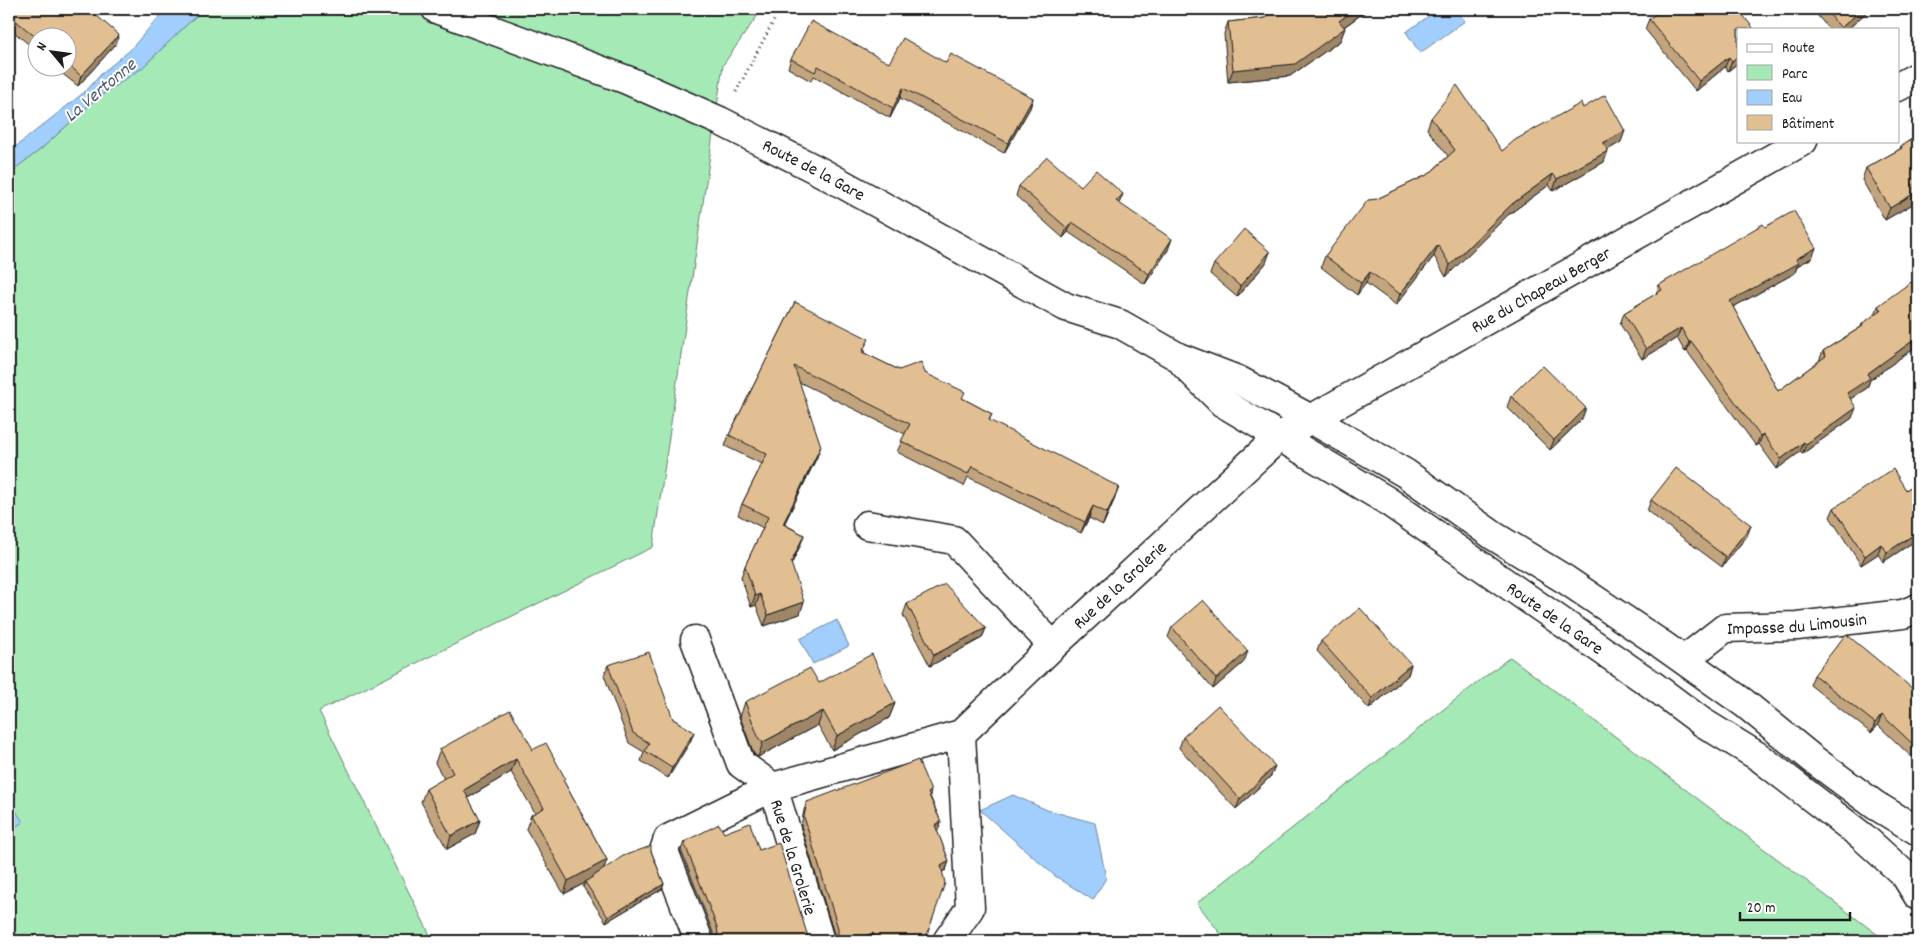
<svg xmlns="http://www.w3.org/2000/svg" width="1927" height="950" font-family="Dekko,sans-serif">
<rect width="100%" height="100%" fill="#fff"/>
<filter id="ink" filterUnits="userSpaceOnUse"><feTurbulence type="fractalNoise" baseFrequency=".02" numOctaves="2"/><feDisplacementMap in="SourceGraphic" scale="10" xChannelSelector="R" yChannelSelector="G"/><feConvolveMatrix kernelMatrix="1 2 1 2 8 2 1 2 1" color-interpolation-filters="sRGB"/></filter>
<g filter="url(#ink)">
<path fill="#a5eab6" stroke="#608369" d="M203 9H762L723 65 653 547 319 711 433 941H9V173L40 150 96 99 142 68Z
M1510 657 1886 941H1226L1197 903Z"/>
<path fill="#a1cefc" stroke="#6c87a2" d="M166 9H203L142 68 96 99 40 150 9 173V152L87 90 102 73 129 51Z
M1439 9H1456L1465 21 1420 53 1406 32Z
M837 620 849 646 813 664 800 639Z
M1013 795 1047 810 1095 823 1106 878 1093 900 1055 876 980 810Z
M9 800 23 822 9 831Z"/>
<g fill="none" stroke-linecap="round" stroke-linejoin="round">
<defs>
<g id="minor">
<path id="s1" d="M436 9 627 80 720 121 819 171 1066 307 1120 324 1178 357 1238 380 1311 419 1405 473 1494 536 1566 580 1661 644 1744 703 1814 760 1875 805 1918 831"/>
<path d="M1898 87 1918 76"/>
<path id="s2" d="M1184 364 1223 403 1386 500 1651 684 1702 722 1759 757 1863 837 1905 875 1918 896"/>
<path d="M867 525 954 540 1053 646"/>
<path d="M695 640 741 764 773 787 668 839 664 851 699 941"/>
<path id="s3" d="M1684 660 1725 628 1797 626 1903 614 1918 608"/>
<path id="s4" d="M820 941 773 787 961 734 1053 646 1279 437 1803 141"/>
<path d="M947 941 970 908 961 734"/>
</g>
</defs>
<use href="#minor" stroke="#1c1c1c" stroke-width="31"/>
<path stroke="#1c1c1c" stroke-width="3" stroke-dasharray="1 4" stroke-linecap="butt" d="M736 92 780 9"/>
<use href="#minor" stroke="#fff" stroke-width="28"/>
</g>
<path fill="#c2a47e" stroke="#1c1c1c" d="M9 9H86L115 45 78 86 55 68H68V38H38V52L9 28Z
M1279 9H1369L1344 27 1345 28 1340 41 1290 76 1228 82 1224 34 1228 22 1265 18Z
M1812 9H1870L1848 29H1829Z
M1691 11 1738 29V63L1728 71 1725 67 1696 91 1645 29 1649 19Z
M791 59 889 63H946L1033 98 1030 108 1004 153 900 98 890 118 814 76 811 81 788 68Z
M1583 108 1621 142 1607 150 1604 162 1553 191 1549 185 1508 215 1446 277 1434 256 1396 305 1366 283 1357 295 1321 267 1325 256 1377 199 1429 174 1448 156 1427 129 1431 118 1502 151Z
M1918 135V206L1916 202 1885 220 1862 180 1866 168 1900 149 1901 146Z
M1019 186H1081L1119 203 1168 250 1145 284 1068 232 1063 238 1016 196Z
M1765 227 1812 258 1797 266 1795 273 1733 307 1778 391 1819 361 1823 351 1861 327 1862 324 1875 315 1878 306 1918 292V345L1870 380 1867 388 1850 399 1852 418 1802 454 1800 452 1777 469 1759 444 1756 446 1687 351 1685 352 1677 338 1642 359 1620 324 1624 313 1656 294 1659 285Z
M1266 263 1237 297 1210 274 1214 264Z
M795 302 865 350 864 353 899 370 925 373 962 398 992 414 989 421 1115 498 1103 525 1089 518 1081 533 968 477 964 486 897 452 905 434 799 382 817 457 784 524 804 535 800 546 791 564 800 614 764 626 756 605 751 607 741 577 745 566 763 528 738 515 742 504 762 464 725 446 729 435Z
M1511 396 1582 419 1550 450 1507 407Z
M1918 482V539L1883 562 1878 554 1861 565 1830 517 1834 508 1906 490Z
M1651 500 1751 525 1747 536 1722 567 1647 511Z
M907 604 986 628 982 638 930 666 903 615Z
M1172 627 1244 662 1213 689 1168 637Z
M1321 641 1411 664 1408 675 1369 709 1317 651Z
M608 665 673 719 694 732 690 742 668 778 641 761 644 752 629 743 604 675Z
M1814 675 1918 693V763L1878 725 1871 733 1810 685Z
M819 683 895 703 889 718 832 750 818 725 758 757 754 754 740 717 745 702Z
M1183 737 1271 776 1236 809 1179 748Z
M440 749H533L564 782 607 860 603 869 651 851 664 884 662 889 606 922 583 887 585 883 564 894 526 829 531 815 535 813 511 772 468 798 480 820 475 834 447 849 421 802 426 789 444 779 435 763Z
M931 791 930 796 941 822 937 831 949 861 946 870 942 872 925 941H835V937L801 826 804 810 807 802Z
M724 833 759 850 811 941H714V935L681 850 684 842Z"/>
<path fill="#9e8667" stroke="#1c1c1c" d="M1356 9H1369L1335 33 1339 21Z
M1862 9H1870L1848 29H1840Z
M1345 28 1340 41 1290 76 1228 82 1233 70Z
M119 35 115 45 78 86 81 76Z
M1738 56V63L1728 71 1732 61Z
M1729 57 1725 67 1696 91 1699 81Z
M903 88 900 98 890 118 893 108Z
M1033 98 1030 108 1004 153 1008 143Z
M1625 131 1621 142 1599 155 1603 143Z
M1608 151 1604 162 1553 191 1557 179Z
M1553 174 1549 185 1508 215 1446 277 1450 265 1512 204Z
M1918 191V195L1916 202 1885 220 1890 208Z
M1123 194 1119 204 1116 201Z
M1072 222 1068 232 1063 238 1067 228Z
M1172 239 1168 250 1145 284 1149 274Z
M1438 245 1434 256 1396 305 1400 294Z
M1816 248 1812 258 1797 266 1795 273 1726 311 1730 301 1796 259Z
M1270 252 1266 263 1237 297 1240 286Z
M1370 272 1366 283 1357 295 1361 283Z
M1681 328 1677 338 1642 359 1646 349Z
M1918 337V345L1870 380 1867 388 1843 404 1847 393 1867 374Z
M1691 341 1687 351 1685 352 1689 342Z
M1586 408 1582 419 1550 450 1554 440Z
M1856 408 1852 418 1802 454 1806 444Z
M1763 434 1759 444 1756 446 1760 436Z
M1804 442 1800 452 1777 469 1781 459Z
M821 446 817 457 779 535 783 524Z
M1119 487 1115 498 1103 525 1107 513Z
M1093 506 1089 518 1081 533 1085 522Z
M1751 525 1747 536 1722 567 1726 557Z
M1918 532V539L1883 562 1887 552Z
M804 535 800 546 787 574 791 563Z
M1881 544 1878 554 1861 565 1865 556Z
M760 594 756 605 751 607 755 596Z
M804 602 800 614 764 626 768 615Z
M986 628 982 638 930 666 934 655Z
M1248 651 1244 662 1213 689 1216 679Z
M1411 664 1408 675 1369 709 1372 698Z
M895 703 889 718 832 750 837 736Z
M823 711 818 725 758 757 763 742Z
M1882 715 1878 725 1871 733 1875 723Z
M694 732 690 742 668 778 672 768Z
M516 759 511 772 459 803 464 790Z
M1275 766 1271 776 1236 809 1240 799Z
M480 820 475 834 447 849 451 836Z
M941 822 938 831 932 833 935 825Z
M607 860 602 874 564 894 568 881Z
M949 861 946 870 938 874 941 866Z
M664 884 662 889 606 922 608 917Z
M873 933 870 941H850Z"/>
<path fill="#e2bf93" stroke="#1c1c1c" d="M9 9H89L119 35 81 76 68 64V38H38V39L9 15Z
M1279 9H1356L1339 21 1345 28 1295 64 1233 70 1228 22 1265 18Z
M1662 9H1689L1691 11 1693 9H1738L1754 29H1738V56L1732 61 1729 57 1699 81 1649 19Z
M1825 9H1862L1841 28Z
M811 21 889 63 903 38 946 63 951 54 1033 98 1008 143 903 88 893 108 818 66 815 72 791 59Z
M1457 85 1502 151 1515 140 1581 103 1583 108 1605 95 1625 131 1603 143 1608 151 1557 179 1553 174 1512 204 1450 265 1438 245 1400 294 1370 272 1361 283 1325 256 1368 200 1377 199 1429 174 1455 150 1431 118Z
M1918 135V191L1890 208 1866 168 1902 148 1901 146Z
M1047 157 1081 186 1096 170 1123 194 1116 201 1172 239 1149 274 1072 222 1067 228 1019 186Z
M1794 211 1816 248 1796 259 1799 263 1730 301 1778 391 1826 356 1823 351 1863 326 1862 324 1881 310 1878 306 1911 282 1918 292V337L1867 374 1870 378 1847 393 1856 408 1806 444 1804 442 1781 459 1763 434 1760 436 1691 341 1689 342 1681 328 1646 349 1624 313 1662 290 1659 285 1763 224 1765 227Z
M1244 229 1270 252 1240 286 1214 264Z
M795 302 869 339 862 352 899 370 921 362 925 373 965 392 962 398 992 414 989 420 1119 487 1107 513 1093 506 1085 522 972 466 968 474 901 441 910 424 794 366 821 446 783 524 804 535 791 563 804 602 768 615 760 594 755 596 745 566 768 517 742 504 767 454 729 435Z
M1542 365 1586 408 1554 440 1511 396Z
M1676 468 1751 525 1726 557 1651 500Z
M1893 469 1906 490 1918 482V532L1887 552 1881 544 1865 556 1834 508Z
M945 584 986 628 934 655 907 604Z
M1203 600 1248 651 1216 679 1172 627Z
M1360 608 1411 664 1372 698 1321 641Z
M1846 634 1918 693V749L1882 715 1875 723 1814 675Z
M649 652 673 719 694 732 672 768 645 751 649 743 633 733 608 665Z
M872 654 895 703 837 736 823 711 763 742 759 739 745 702 810 668 819 683Z
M1218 705 1275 766 1240 799 1183 737Z
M510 710 533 749 532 750 546 743 565 778 563 780 607 860 568 881 531 815 544 808 516 759 464 790 480 820 451 836 426 789 453 773 440 749Z
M918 760 931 791 928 793 941 822 935 825 949 861 941 866 945 883 925 941H875L873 933 850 941H836L838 935V928L804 817 807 802Z
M750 823 759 850 779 843 808 937 811 941H717L716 939 718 934 717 927 684 842 719 824 724 833Z
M651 846V851L664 884 608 917 585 882 623 856Z
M981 937 984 941H974Z"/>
</g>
<g text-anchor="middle" stroke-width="4" stroke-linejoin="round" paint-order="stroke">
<g font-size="18" fill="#1c1c1c" stroke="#fff">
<text dy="6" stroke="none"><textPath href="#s1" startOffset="411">Route de la Gare</textPath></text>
<text dy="6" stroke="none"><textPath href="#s4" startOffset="1092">Rue du Chapeau Berger</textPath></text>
<text dy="6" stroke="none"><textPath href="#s4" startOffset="574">Rue de la Grolerie</textPath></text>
<text dy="6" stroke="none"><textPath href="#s2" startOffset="451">Route de la Gare</textPath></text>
<text dy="6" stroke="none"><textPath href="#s3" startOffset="124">Impasse du Limousin</textPath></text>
<text transform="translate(794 857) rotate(73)" y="6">Rue de la Grolerie</text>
</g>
<g font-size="19" font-style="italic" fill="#4b5a6a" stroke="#fff">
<text transform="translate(99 89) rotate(-40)" y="7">La Vertonne</text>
</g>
</g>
<rect width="1927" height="950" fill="none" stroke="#fff" stroke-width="30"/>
<rect x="15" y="15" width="1897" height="920" fill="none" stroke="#1c1c1c" stroke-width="2" filter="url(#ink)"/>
<rect x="1737" y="28" width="162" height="115" fill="#ffffff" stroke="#a4a4a4"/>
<rect x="1747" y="44" width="25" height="8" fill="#ffffff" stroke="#a4a4a4"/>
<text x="1782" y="52" font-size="15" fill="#1c1c1c">Route</text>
<rect x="1747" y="65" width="25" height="15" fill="#a5eab6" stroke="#a4a4a4"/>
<text x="1782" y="78" font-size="15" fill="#1c1c1c">Parc</text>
<rect x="1747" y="90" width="25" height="15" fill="#a1cefc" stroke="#a4a4a4"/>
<text x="1782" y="102" font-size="15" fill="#1c1c1c">Eau</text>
<rect x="1747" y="115" width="25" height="15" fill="#e2bf93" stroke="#a4a4a4"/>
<text x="1782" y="128" font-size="15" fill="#1c1c1c">Bâtiment</text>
<g transform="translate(52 52) rotate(299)"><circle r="24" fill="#ffffff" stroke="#a4a4a4"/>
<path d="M0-4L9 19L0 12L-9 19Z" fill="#1c1c1c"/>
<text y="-8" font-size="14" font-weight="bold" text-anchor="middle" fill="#1c1c1c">N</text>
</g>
<path d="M1740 912v8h110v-8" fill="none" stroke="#1c1c1c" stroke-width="2.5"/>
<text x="1747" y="912" font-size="15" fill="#1c1c1c" stroke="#ffffff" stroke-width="4" paint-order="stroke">20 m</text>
</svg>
